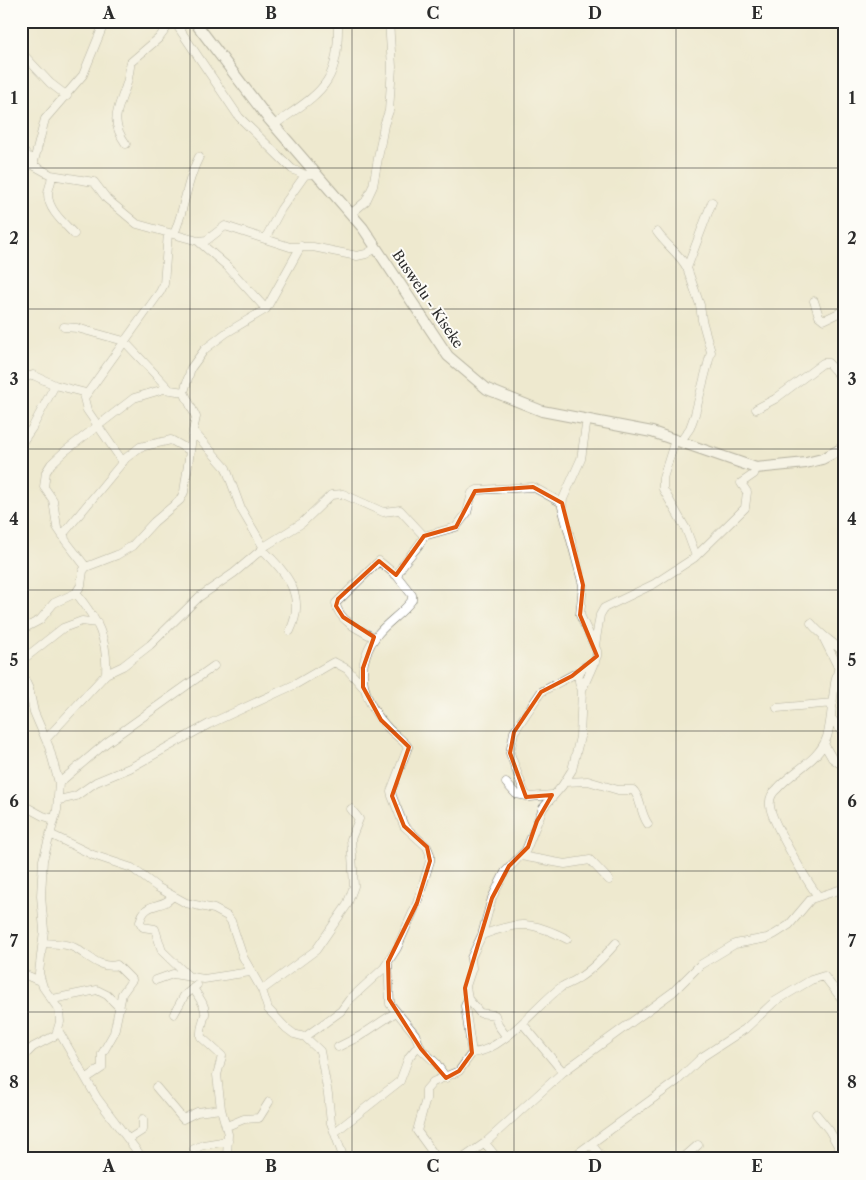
<svg xmlns="http://www.w3.org/2000/svg" width="866" height="1180" font-family="'Libre Caslon Text',serif">
<rect width="100%" height="100%" fill="#fdfcf7"/>
<filter id="ink" filterUnits="userSpaceOnUse"><feTurbulence type="fractalNoise" baseFrequency=".02" numOctaves="2"/><feDisplacementMap in="SourceGraphic" scale="10" xChannelSelector="R" yChannelSelector="G"/><feConvolveMatrix kernelMatrix="1 2 1 2 8 2 1 2 1" color-interpolation-filters="sRGB"/></filter>
<filter id="wash" filterUnits="userSpaceOnUse"><feTurbulence type="fractalNoise" baseFrequency=".0096" numOctaves="4" result="noise"/><feDisplacementMap in="SourceGraphic" scale="20" xChannelSelector="R" yChannelSelector="G"/><feGaussianBlur stdDeviation="1.12" result="paint"/><feColorMatrix in="noise" values="0 0 0 0 0 0 0 0 0 0 0 0 0 0 0 0 0 1.4 0 .05"/><feComposite in="paint" operator="in"/></filter>
<g filter="url(#wash)">
<rect width="100%" height="100%" fill="#eee9cf"/>
</g>
<g filter="url(#ink)">
<g fill="none" stroke-linecap="round" stroke-linejoin="round">
<defs>
<path id="minor" d="M174 21 239 117 292 169 305 175 316 173
M21 52 50 83 67 96
M274 125C322 91 339 86 338 21
M126 144C109 120 118 110 126 86 129 78 129 70 131 62L159 38 172 21
M21 149 34 163
M33 165 45 119 83 75 105 21
M21 169 26 165H33L51 175 94 182 107 199 137 224 198 241 207 240 225 226 290 247H313L357 256 366 254 376 248
M51 175C53 182 48 187 48 194 48 210 64 223 74 234
M352 213 366 201 373 186 384 125 389 111 392 67 389 21
M657 232C666 245 680 254 687 268
M174 234C185 209 186 181 199 157
M265 239 281 209 305 175
M198 241 227 266 266 309
M814 301 819 316 824 320 845 310
M64 327 77 328 124 341 170 390
M21 382 26 377 33 375 55 385 86 393
M756 409 775 399 823 363H828L845 382
M675 440 663 478V489L686 529 696 556
M681 441 690 428 695 414 711 352 702 320 700 305 687 268 712 202
M21 444 32 428 55 385
M123 462 87 410 84 398 160 292 164 284 168 233
M63 536 57 527 53 500 44 487 46 472 51 464 65 451 134 398 164 389 184 392
M264 548 241 509 226 468 193 431 196 417 184 392 191 368 205 349 226 333 266 309 301 246
M262 549C286 572 307 596 290 631
M86 567 65 540 64 533 126 458 140 447 171 440 189 450
M76 593C98 621 108 638 106 674
M811 623C823 638 833 641 845 654
M21 630 40 620 54 603 76 593 81 585 83 571 86 567 117 555 132 546 154 522 180 500 184 492 193 431
M375 638C361 631 337 620 336 603L379 561 397 576
M824 639 838 667
M595 645 600 615 604 608 654 584 694 558 745 508 747 492 741 483 754 474 756 468
M21 661 63 628 82 621 97 623
M21 672 29 689 34 712 49 747 59 783 57 810 43 860 41 896 44 930 39 973 43 987 59 1010 60 1022 56 1035 33 1047 21 1059
M582 690C575 675 579 667 595 662
M777 708 833 703
M832 719 845 735
M46 739 106 674 123 666 150 645 199 597 234 573 267 545 302 523 331 495 343 494 383 512 400 510 424 536 456 527 467 513 472 493 477 490 533 487 562 503
M824 744 832 758 843 766 845 772
M565 782 588 781 618 790H633C641 797 640 813 648 824
M59 783 106 743 214 666
M506 783 516 794 527 796
M552 795 530 797 525 794 510 753 514 732 541 692 578 672
M59 800 76 796 96 782 130 768 209 724 296 684 334 662 347 669 363 687
M21 804 43 816 54 819
M50 834 93 855 132 868 157 887 186 903 214 909 227 916 231 921 243 957 262 990 268 1009 286 1028 294 1034 305 1037 320 1051 328 1094 331 1123 344 1159
M521 856 565 864 590 860 609 880
M172 896C164 910 145 899 140 922L143 927 155 929 162 951 188 976
M818 896C808 883 771 821 770 806 769 799 772 793 777 789 792 771 819 761 827 737 834 715 831 672 845 657
M482 935C518 921 532 921 567 939
M44 943C53 944 66 943 75 948 89 956 100 969 117 965L132 980 122 994 114 1033 102 1054V1068L87 1078
M388 962 390 1004 415 1034 421 1049 436 1063 446 1078
M21 973 40 981
M156 980 173 974 204 979 250 972
M193 988C197 995 206 1005 205 1014 203 1023 200 1028 201 1037L222 1056 217 1075 221 1109 228 1134 227 1159
M262 990 316 950 347 905 354 886 351 839 359 819 351 809
M53 999 97 990 107 995 120 1008
M468 999 480 1013 495 1015 498 1025 506 1036
M174 1014 184 996 197 985
M523 1024 563 1072
M58 1030 97 1098 143 1159
M305 1037 341 1011 349 1000 384 968 397 948 417 903 430 861V854L427 847 404 826 392 796 391 791 408 747C403 740 395 735 389 729 363 702 352 667 377 635 387 622 403 613 412 600V595L397 576C402 560 418 551 424 536
M338 1047 360 1036 396 1012
M472 1053C503 1051 536 1006 560 988 565 984 572 983 577 979 592 970 605 956 616 943
M156 1087 183 1119 197 1112 221 1109
M816 1114 829 1130 845 1158
M227 1126 244 1119 259 1118 269 1102
M335 1132 400 1081 409 1057 419 1045
M129 1139 143 1130V1119
M485 1143 498 1159
M592 1145 603 1159
M194 1149 203 1145 228 1141
M435 1159 433 1153 417 1131 426 1099V1090L433 1082 459 1071 472 1053 465 1006 468 999 466 986 472 968 471 958 482 935 492 898 505 872 526 850 543 808 562 786 572 770 580 737 582 690 597 656V651L580 615 583 585 562 507 563 499 581 459 587 419
M462 1159 485 1143 563 1072 673 992 700 965 735 944 767 938 775 934 789 925 811 899 845 888
M570 1159 677 1081 702 1057 745 1029 774 1002 811 980 824 976 845 1003
M682 1159 698 1145"/>
<path id="major" d="M194 21 267 117 363 228 448 356 487 389 542 411 652 432 756 468 806 463 822 459 845 447"/>
</defs>
<use href="#minor" stroke="#6f6e64" stroke-width="9"/>
<use href="#major" stroke="#6f6e64" stroke-width="12"/>
<use href="#minor" stroke="#fff" stroke-width="8"/>
<use href="#major" stroke="#fff" stroke-width="10"/>
</g>
</g>
<path d="M0 0H866V1180H0ZM533 487 562 503 583 585 580 615 597 656 572 676 541 692 514 732 510 753 526 797 552 795 537 821 528 847 509 866 492 898 465 988 472 1053 459 1071 446 1078 421 1049 389 999 388 962 417 903 430 861 427 847 404 826 392 796 409 747 381 720 363 687V668L374 637 343 617 336 606 338 599 379 561 396 575 424 536 456 527 475 491Z" fill="#eee9cf" fill-opacity=".55" fill-rule="evenodd"/>
<path fill="none" stroke="#df570e" stroke-width="4" stroke-linejoin="round" d="M533 487 562 503 583 585 580 615 597 656 572 676 541 692 514 732 510 753 526 797 552 795 537 821 528 847 509 866 492 898 465 988 472 1053 459 1071 446 1078 421 1049 389 999 388 962 417 903 430 861 427 847 404 826 392 796 409 747 381 720 363 687V668L374 637 343 617 336 606 338 599 379 561 396 575 424 536 456 527 475 491Z"/>
<path fill="none" stroke="#2b2b2b" stroke-width="1" stroke-opacity="0.55" d="M190 21V1159M352 21V1159M514 21V1159M676 21V1159M21 168H845M21 309H845M21 449H845M21 590H845M21 731H845M21 871H845M21 1012H845"/>
<g text-anchor="middle" stroke-width="4" stroke-linejoin="round" paint-order="stroke">
<g font-size="14" fill="#2b2b2b" stroke="#fdfcf7">
<text transform="translate(428 299) rotate(56)" y="5">Buswelu - Kiseke</text>
</g>
</g>
<rect width="866" height="1180" fill="none" stroke="#fdfcf7" stroke-width="55"/>
<rect x="28" y="28" width="810" height="1124" fill="none" stroke="#2b2b2b" stroke-width="2"/>
<g font-size="16" text-anchor="middle" font-weight="bold" fill="#2b2b2b">
<text x="109" y="19">A</text>
<text x="271" y="19">B</text>
<text x="433" y="19">C</text>
<text x="595" y="19">D</text>
<text x="757" y="19">E</text>
<text x="14" y="104">1</text>
<text x="852" y="104">1</text>
<text x="14" y="244">2</text>
<text x="852" y="244">2</text>
<text x="14" y="385">3</text>
<text x="852" y="385">3</text>
<text x="14" y="525">4</text>
<text x="852" y="525">4</text>
<text x="14" y="666">5</text>
<text x="852" y="666">5</text>
<text x="14" y="807">6</text>
<text x="852" y="807">6</text>
<text x="14" y="947">7</text>
<text x="852" y="947">7</text>
<text x="14" y="1088">8</text>
<text x="852" y="1088">8</text>
<text x="109" y="1172">A</text>
<text x="271" y="1172">B</text>
<text x="433" y="1172">C</text>
<text x="595" y="1172">D</text>
<text x="757" y="1172">E</text>
</g>
</svg>
